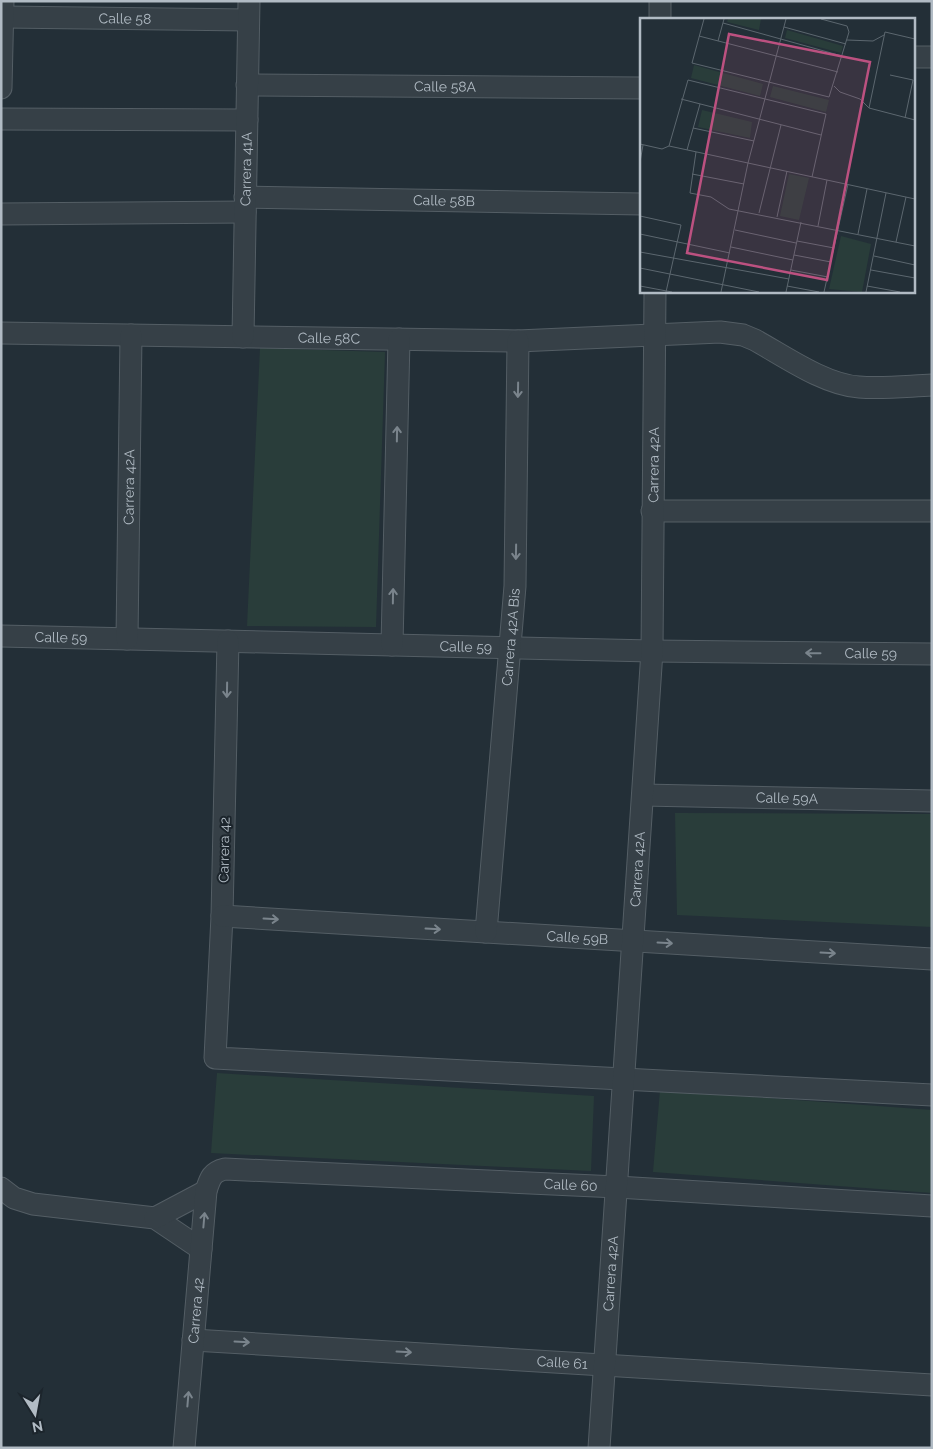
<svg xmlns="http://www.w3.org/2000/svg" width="933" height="1449" font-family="Raleway,sans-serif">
<rect width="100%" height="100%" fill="#232f37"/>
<path fill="#293d3a" d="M260 348 385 352 376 627 247 626Z
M675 813 932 814V927L677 915Z
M217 1073 594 1096 591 1171 211 1153Z
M660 1090 932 1110V1193L653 1172Z"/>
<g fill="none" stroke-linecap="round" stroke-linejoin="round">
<defs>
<g id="minor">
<path id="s1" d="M3 17 248 20"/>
<path d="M660 19V1"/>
<path d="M914 57H932"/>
<path id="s2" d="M247 85 642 88"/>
<path d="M1 88 3 1"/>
<path d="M1 119 247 120"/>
<path id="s3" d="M245 197 642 204"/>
<path d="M1 214 245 212"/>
<path id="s4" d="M1 333 518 341 720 332 743 335 755 340C784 356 825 385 859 387 883 389 908 386 932 385"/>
<path id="s5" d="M243 337 249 1"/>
<path d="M652 511H932"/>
<path id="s6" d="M1 636 652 651 932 654"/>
<path id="s7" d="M127 639 131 335"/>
<path d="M228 641 222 916 215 1058 932 1095"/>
<path d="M392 645 399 339"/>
<path id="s8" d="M643 795 932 801"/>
<path id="s9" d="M222 916 932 959"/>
<path id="s10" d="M486 932 515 586 518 341"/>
<path d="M1 1188 14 1198 33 1204 155 1218 201 1249"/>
<path d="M155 1218 206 1191"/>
<path id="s11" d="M193 1340 932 1385"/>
<path id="s12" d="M184 1448 206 1191C210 1178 212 1172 225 1169L617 1187 932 1206"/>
<path id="s13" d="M599 1448 652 651 655 291"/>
</g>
</defs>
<use href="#minor" stroke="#545e65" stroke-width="23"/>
<use href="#minor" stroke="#364047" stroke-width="21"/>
</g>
<defs><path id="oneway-shaft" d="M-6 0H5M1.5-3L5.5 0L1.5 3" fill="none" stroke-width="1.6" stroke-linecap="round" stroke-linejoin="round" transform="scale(1.25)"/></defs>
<g stroke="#7a848c">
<use href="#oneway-shaft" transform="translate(518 390) rotate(91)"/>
<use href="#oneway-shaft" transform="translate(397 434) rotate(-89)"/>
<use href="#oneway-shaft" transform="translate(516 552) rotate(91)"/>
<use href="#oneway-shaft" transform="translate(393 596) rotate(-89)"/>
<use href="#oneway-shaft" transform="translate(813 653) rotate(-179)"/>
<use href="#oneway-shaft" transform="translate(227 690) rotate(91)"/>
<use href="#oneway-shaft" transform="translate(271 919) rotate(3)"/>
<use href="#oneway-shaft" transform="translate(433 929) rotate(3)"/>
<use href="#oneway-shaft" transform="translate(665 943) rotate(3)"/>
<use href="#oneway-shaft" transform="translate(828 953) rotate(3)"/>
<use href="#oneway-shaft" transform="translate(204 1220) rotate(-85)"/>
<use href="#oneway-shaft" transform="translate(242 1342) rotate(3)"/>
<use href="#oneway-shaft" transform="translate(404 1352) rotate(3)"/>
<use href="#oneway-shaft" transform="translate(188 1399) rotate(-85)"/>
</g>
<g text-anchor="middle" stroke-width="4" stroke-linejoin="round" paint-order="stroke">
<g font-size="14" fill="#b1bbc4" stroke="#1c252c">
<text dy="5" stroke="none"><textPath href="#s1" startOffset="122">Calle 58</textPath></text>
<text dy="5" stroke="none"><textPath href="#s2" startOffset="198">Calle 58A</textPath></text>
<text dy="5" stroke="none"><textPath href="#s5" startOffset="168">Carrera 41A</textPath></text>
<text dy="5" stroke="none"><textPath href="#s3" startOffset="199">Calle 58B</textPath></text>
<text dy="5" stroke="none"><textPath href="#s4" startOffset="328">Calle 58C</textPath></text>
<text dy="5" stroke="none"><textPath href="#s13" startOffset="985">Carrera 42A</textPath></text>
<text dy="5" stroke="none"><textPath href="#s7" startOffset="152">Carrera 42A</textPath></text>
<text dy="5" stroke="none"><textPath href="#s6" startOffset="60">Calle 59</textPath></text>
<text dy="5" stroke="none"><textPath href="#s10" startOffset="296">Carrera 42A Bis</textPath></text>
<text dy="5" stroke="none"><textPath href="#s6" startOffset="465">Calle 59</textPath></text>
<text dy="5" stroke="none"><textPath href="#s6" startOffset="870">Calle 59</textPath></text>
<text dy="5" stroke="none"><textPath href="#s8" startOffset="144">Calle 59A</textPath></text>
<text transform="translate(224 850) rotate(-89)" y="5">Carrera 42</text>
<text dy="5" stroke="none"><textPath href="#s13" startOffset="580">Carrera 42A</textPath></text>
<text dy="5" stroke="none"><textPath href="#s9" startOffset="356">Calle 59B</textPath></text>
<text dy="5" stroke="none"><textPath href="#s12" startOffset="635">Calle 60</textPath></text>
<text dy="5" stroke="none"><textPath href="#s13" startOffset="175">Carrera 42A</textPath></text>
<text dy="5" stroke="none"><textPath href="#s12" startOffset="138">Carrera 42</textPath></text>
<text dy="5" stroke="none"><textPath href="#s11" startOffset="370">Calle 61</textPath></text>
</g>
</g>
<g transform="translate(640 18)">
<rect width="275" height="275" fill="#232f37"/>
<path d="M88 1H121L119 12 87 4ZM147 12 203 28 201 35 145 20ZM54 47 123 66 120 78 51 60ZM133 68 189 82 186 94 130 79ZM62 92 112 104 110 120 58 109ZM149 156 169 160 159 202 140 198ZM201 218 231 226 222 274 189 271Z" fill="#293d3a"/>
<path fill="none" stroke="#5c676f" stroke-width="1" d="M64 1 52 45 189 79 209 14 207 8 181 1M83 5 202 38M144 9 206 26M59 18 198 54M207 22 233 23 244 17M78 23 84 1M250 57 273 62 265 100M194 68 200 74 220 81 229 90 275 102M41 81 181 117M229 90 245 14 275 21M53 110 114 123M0 126 22 131 29 128M29 128 48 62 186 96 172 159M29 128 275 181M47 132 60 86M56 134 50 175 71 179 89 191 275 228M0 144 3 127M52 156 104 166M119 195 141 107M0 198 41 207 26 274M137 199 147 153M178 208 187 162M95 212 156 225M0 216 90 235M218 216 227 171M157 223 194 230M256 224 266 179M91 229 153 242M0 234 149 261M154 237 191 244M234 238 275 247M0 250 119 274M151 252 188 259M231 252 275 260M0 268 32 274M147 268 179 274M227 268 260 274M81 274 108 145 146 1M146 274 161 204M184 274 208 166M226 274 246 175"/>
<path fill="#bc5180" fill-opacity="0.15" stroke="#bc5180" stroke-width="2.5" d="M89 16 230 44 187 262 47 235Z"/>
<rect width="275" height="275" fill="none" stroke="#b1bbc4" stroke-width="2.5"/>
</g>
<rect width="933" height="1449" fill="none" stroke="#b1bbc4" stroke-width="5"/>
<g transform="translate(35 1414) rotate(169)" stroke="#1c252c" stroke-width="4" paint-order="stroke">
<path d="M0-4L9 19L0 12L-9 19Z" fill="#b1bbc4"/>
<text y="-8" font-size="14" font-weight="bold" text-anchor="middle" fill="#b1bbc4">N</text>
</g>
</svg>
